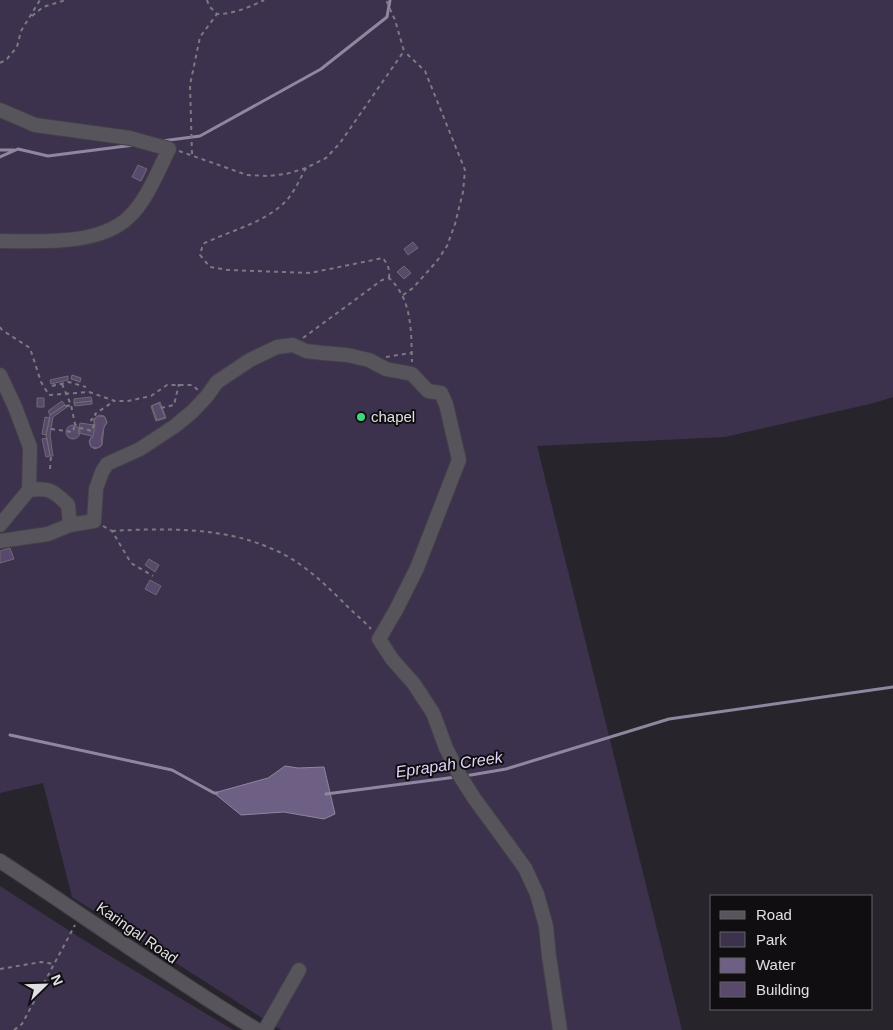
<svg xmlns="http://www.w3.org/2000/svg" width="893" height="1030" font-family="Arial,sans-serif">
<rect width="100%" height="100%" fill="#27252b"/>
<path fill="#3d324e" d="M0 0H893V397L874 403 725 437 537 446 682 1030H281L72 897 43 783 0 793Z
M0 886 82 939 233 1030H0Z"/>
<path fill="#6e6084" stroke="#9086a0" d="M285 766 298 768 324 767 335 814 324 819 284 812 241 815 214 793 268 778Z"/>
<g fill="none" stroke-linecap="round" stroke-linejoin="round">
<path stroke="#9086a0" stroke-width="3" d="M162 141 200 136 321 69 387 17 390 0
M0 150H14
M0 157 18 149 48 156 134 145
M10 735 172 770 214 793H217
M465 776 506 769 669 719 893 687
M326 794 456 777"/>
</g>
<path fill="#58496d" stroke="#6e6b73" d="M138 165 147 169 141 181 132 177Z
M413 242 418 248 408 255 404 249Z
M404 266 411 273 404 279 397 272Z
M72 375 81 378 80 382 71 379Z
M68 376V380L51 384 50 380Z
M91 397 92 401 74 403V399Z
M37 398H44V407H37Z
M62 401 65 405 50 415 48 411Z
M92 401V404L75 406 74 403Z
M160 402 166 418 156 421 151 406Z
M159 403 165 417 157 420 152 406Z
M65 405 67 407 53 417 50 435 53 456H50L46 435 50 415Z
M99 415 104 416 107 422 104 427 102 445 100 447 94 449 90 445V439L92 436 78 433 80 423 94 425V419Z
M98 416 105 417 107 423 104 427 101 440 102 444 98 448 91 447 89 441 93 437 95 425 94 420Z
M45 417 50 418 46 435 42 434Z
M66 432a7 7 0 1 1 14 0a7 7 0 1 1-14 0Z
M47 438 50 456 46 457 42 439Z
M10 548 14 559 0 563V551Z
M149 559 159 565 155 572 145 565Z
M150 580 161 586 156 595 145 589Z"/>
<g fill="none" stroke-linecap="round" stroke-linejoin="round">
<defs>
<path id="minor" d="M0 110 35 125 130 138 169 149C158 171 147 200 129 217 99 246 39 241 0 241
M0 375 15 407 30 447 29 490 0 525
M29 490C49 487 54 491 68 505L70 525
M0 541 48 534 70 525 94 521 96 489 102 472 107 464 140 449 175 426 193 411 207 396 217 382 250 360 277 347 293 345 306 351 323 353 347 355 369 360 386 369 412 374 428 391 441 393 446 404 459 460 417 568 396 610 379 639 392 659 414 684 433 713 446 748 460 776 474 798 525 868 537 894 546 926 549 956 560 1030
M0 861C86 917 169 977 257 1030
M265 1030 299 970"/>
</defs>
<use href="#minor" stroke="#424046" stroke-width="16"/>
<path stroke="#7c7a80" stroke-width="2" stroke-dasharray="4 4" stroke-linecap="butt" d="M207 0 209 6 217 14C230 15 253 6 264 0
M32 16 43 7 66 0
M0 63 7 59 17 47 21 31 40 0
M179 151 247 175 268 176 286 174 306 168 326 158 340 143 404 51 395 20 386 0
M192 154 190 85 200 37 217 14
M306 168C300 179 293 195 283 204 261 224 229 231 203 244L200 255 210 267 228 270 310 273 383 258C388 265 390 270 389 278
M403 295 413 288 437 261 447 246 455 224 463 192 465 170 425 71 405 52
M0 327 2 330 30 348 41 382 49 395 89 392 115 401H128L151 396 167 385H192L198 390
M303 338 382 280 389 278C413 300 411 333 412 362
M386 357 411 353
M62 384 71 405 75 424 80 428 92 431 94 424 91 420 96 416 95 414 114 401
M52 386 69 382 86 387
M66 406 74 405
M161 408 174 405 179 384
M51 429 73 432 75 424
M50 469 51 456
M103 526 112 531 131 563 153 576
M112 531C163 528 223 527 270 548 301 560 326 585 349 608 356 615 364 621 371 629
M0 969 41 962 54 964
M14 1030 22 1024 75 925"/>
<use href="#minor" stroke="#57545c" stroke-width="14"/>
</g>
<circle fill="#3ed77d" stroke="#100e11" stroke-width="2" cx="361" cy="417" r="5"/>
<g text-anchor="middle" stroke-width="4" stroke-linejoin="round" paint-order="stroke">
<g font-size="15" fill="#e0dfe3" stroke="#100e11" text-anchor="start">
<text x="371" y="422">chapel</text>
</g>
<g font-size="15" fill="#e0dfe3" stroke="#100e11">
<text transform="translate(137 933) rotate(35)" y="5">Karingal Road</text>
</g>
<g font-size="16" font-style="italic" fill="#e2d3f9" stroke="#100e11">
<text transform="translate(449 764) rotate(-8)" y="6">Eprapah Creek</text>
</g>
</g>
<rect x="710" y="895" width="162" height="115" fill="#100e11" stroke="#636265"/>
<rect x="720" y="911" width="25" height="8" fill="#57545c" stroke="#636265"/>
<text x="756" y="920" font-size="15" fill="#e0dfe3">Road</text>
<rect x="720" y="932" width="25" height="15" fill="#3d324e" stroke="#636265"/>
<text x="756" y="945" font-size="15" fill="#e0dfe3">Park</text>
<rect x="720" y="958" width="25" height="15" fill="#6e6084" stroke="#636265"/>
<text x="756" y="970" font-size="15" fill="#e0dfe3">Water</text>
<rect x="720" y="982" width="25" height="15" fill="#58496d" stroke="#636265"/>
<text x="756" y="995" font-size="15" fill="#e0dfe3">Building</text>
<g transform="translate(45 985) rotate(67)" stroke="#100e11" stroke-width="4" paint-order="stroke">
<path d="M0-4L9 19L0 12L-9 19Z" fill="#e0dfe3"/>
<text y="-8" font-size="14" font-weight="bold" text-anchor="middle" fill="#e0dfe3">N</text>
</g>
</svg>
